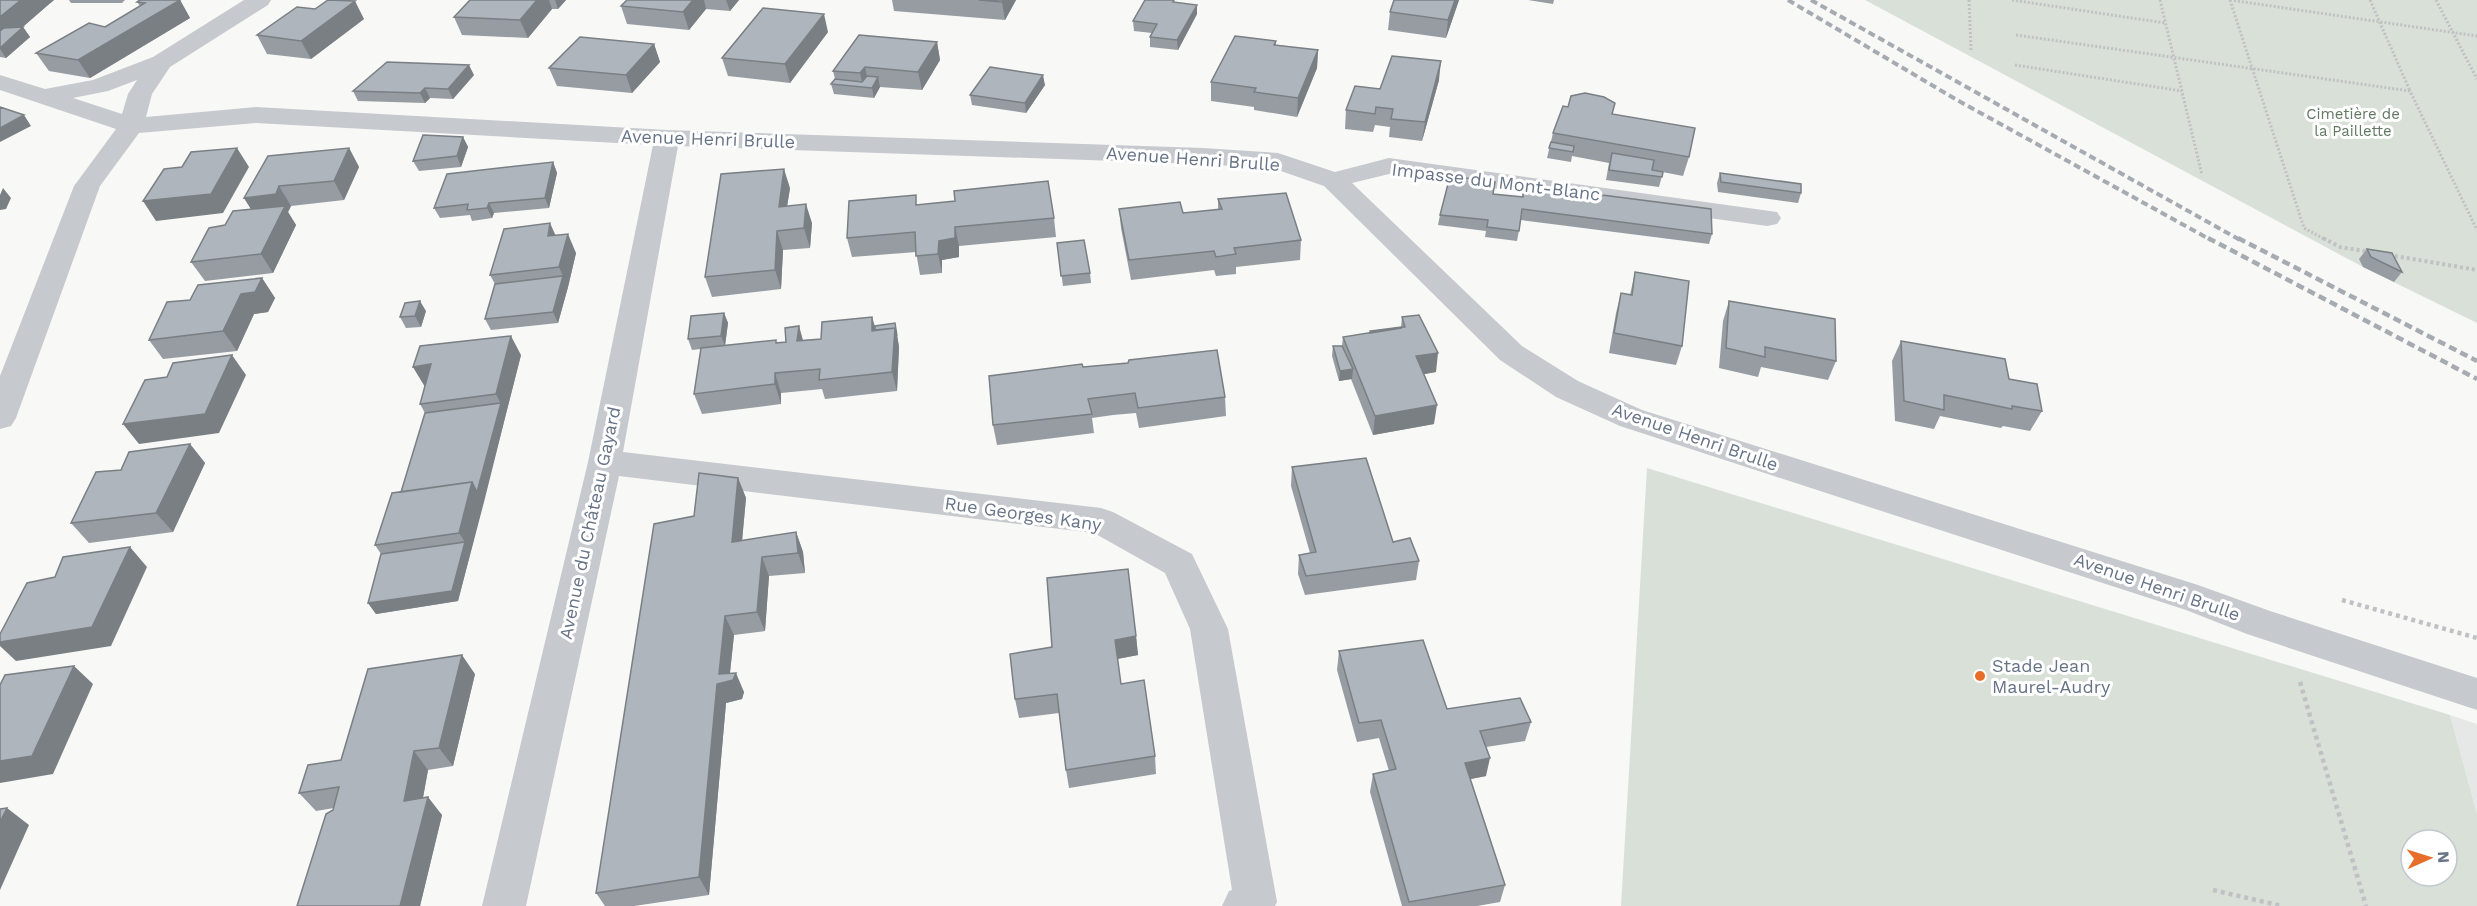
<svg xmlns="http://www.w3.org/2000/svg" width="2477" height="906" font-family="'Work Sans',sans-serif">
<rect width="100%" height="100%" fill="#f8f8f6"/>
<path fill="#e6e7e7" d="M2450 715 2477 724V814Z"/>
<path fill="#d9e0d7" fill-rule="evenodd" d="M1865 0H2477V323L2363 267Z
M1647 468 2450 715 2477 814V906H1621ZM2411 840H2447V876H2411Z"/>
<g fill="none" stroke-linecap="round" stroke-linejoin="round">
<path stroke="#c0c1c4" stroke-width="3" stroke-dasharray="2 2" stroke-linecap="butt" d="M1969 0 1971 51
M2012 0 2165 23
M2160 0 2202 175
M2230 0 2304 228 2326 240
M2230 0 2477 36
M2370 0 2410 91
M2436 0 2477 79
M2016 35 2410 91 2477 230
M2015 65 2182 91"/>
<path stroke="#c0c1c4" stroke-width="4" stroke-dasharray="3 3" stroke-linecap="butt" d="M2323 238 2340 247 2370 252
M2389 255 2477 270"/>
<path stroke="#c0c1c4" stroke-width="4.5" stroke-dasharray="4 4" stroke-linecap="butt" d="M2342 600 2477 638
M2300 682 2366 906
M2213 890 2282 906"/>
<path fill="#c6c9cd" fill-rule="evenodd" d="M244 0H271L268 5 170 67 152 94 146 117 256 107 667 130 1203 148 1278 153 1335 172 1389 158 1777 212 1781 218 1777 224 1767 226 1389 174 1352 183 1522 346 1578 381 1642 410 2198 585 2270 611 2477 678V710L2247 634 2186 610 1620 426 1556 397 1500 360 1324 186 1275 169 1203 164 678 146 623 452 1101 508 1113 512 1192 554 1228 629 1277 902 1275 906H1222L1229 891 1232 890 1190 629 1165 573 1094 533 619 476 526 906H482L588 462 653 145 256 123 139 133 100 186 16 418 11 426 0 429V376L74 186 116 129 0 90V75L45 89 93 80 153 57ZM137 80 128 94 122 114 73 98 108 91Z"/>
<path stroke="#a6abb2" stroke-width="4" stroke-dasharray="7 4" stroke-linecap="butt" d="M1788 0 1957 100 2211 240
M1811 0 2240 240"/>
<path stroke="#a6abb2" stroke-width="4.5" stroke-dasharray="8 4.5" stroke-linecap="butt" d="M2208 238 2477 379
M2238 238 2477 361"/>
</g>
<path fill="#969ca2" d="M0 0H54L22 27H23L30 37 6 58 0 57Z
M69 0H125L122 3H71Z
M180 0 190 18 90 78 49 71 36 53 105 27 140 6 137 2Z
M470 0H566L558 9H552L528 38 462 35 454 17Z
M627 0H739L730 11 706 9 689 30 627 24 621 6Z
M892 0H1016L1005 20 894 11Z
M1394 0H1459L1446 38 1388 30 1390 12Z
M1528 0H1554L1553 4Z
M1176 2 1197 14 1178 50 1150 47V37L1152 33 1134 31 1133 21Z
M364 19 311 59 267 54 257 35Z
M828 32 790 83 728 76 722 58Z
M1276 41V45L1318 50 1317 68 1297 117 1254 110V107L1211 101V82Z
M937 42 940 60 922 90 880 87 874 98 834 94 831 84 835 79 833 71Z
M654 44 660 62 632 93 557 86 549 68Z
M474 75 453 99 430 98 425 103 358 101 353 91Z
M1439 80 1422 141 1389 137 1390 127 1375 125 1373 132 1345 129 1346 110 1380 89Z
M1045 85 1026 113 972 105 970 95Z
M1615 103 1612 114 1689 157 1683 176 1652 170 1663 172 1659 187 1606 180 1609 163 1572 156 1571 162 1547 158 1553 133 1568 107Z
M463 137 468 147 461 167 419 171 413 161Z
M349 148 359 167 344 200 291 206 288 212 296 225 273 273 205 281 191 262 225 225 251 209 244 198Z
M553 162 557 173 549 208 494 213 492 218 472 221 470 215 440 218 434 208Z
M1720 173 1801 193 1798 203 1718 192 1717 183Z
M1524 185 1712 234 1709 244 1521 220 1517 241 1485 237 1486 231 1438 225 1440 215 1493 194 1522 197Z
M790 188 787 206 812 223 810 248 783 250 781 289 712 297 705 277Z
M1218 199 1301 240 1300 260 1236 267V274L1216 276 1214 270 1131 280 1121 228 1119 209 1183 213 1218 210Z
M918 205 1054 218 1056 237 959 246V257L942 260V273L920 275 916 252 852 257 847 238Z
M555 235 576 253 568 287 558 323 491 330 485 319 495 284 490 275Z
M1057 243 1090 273 1091 283 1063 286Z
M2367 249 2402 272 2394 282 2363 267 2359 259Z
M1635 272 1682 346 1676 365 1609 353 1616 313 1621 293 1630 295Z
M262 278 275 298 268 312 254 314 237 351 163 359 149 340 190 300Z
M1729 301 1836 361 1828 380 1761 367 1758 377 1719 368 1723 321Z
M426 311 421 327 406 328 400 317Z
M724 313 728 323 725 345 786 342 799 326 803 340 821 339 872 317 875 326 895 323 899 347 897 391 825 399 822 389 781 393V404L702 414 694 394 701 349 692 350 688 339Z
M1402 317 1436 372 1424 374 1434 424 1373 435 1351 379 1339 381 1332 356 1333 346H1342L1343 337 1370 333V331L1401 327Z
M1901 341 2009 379 2042 411 2030 431 2003 426 2001 428 1940 416 1934 429 1895 421 1892 361Z
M521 355 458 601 376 614 368 603 381 554 375 545 401 492 425 413 420 404 425 386 413 367Z
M1083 367 1225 397 1226 416 1139 428 1136 413 1113 415 1092 418 1094 433 997 445 993 425Z
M190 444 205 463 173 532 89 543 71 523 121 470Z
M1292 467 1393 542 1419 561 1416 580 1305 595 1298 574 1299 555 1310 553 1291 486Z
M738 478 746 498 742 541 796 532 803 552 805 573 769 576 765 631 734 635 730 673 744 692 742 699 726 703 709 895 634 906H605L596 893 694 516Z
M1136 636 1138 655 1117 659 1121 684 1155 756 1156 774 1069 788 1066 770 1059 713 1019 718 1015 699Z
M1339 651 1447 709 1531 722 1525 741 1486 747V776L1470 779 1505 885 1500 902 1477 906H1402L1370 792 1373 774 1389 771 1379 738 1357 742 1337 670Z
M475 674 453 766 428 770 423 798 442 815 420 906H297L334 808 316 811 299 793 341 760Z"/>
<path fill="#7a7f84" d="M21 0H44L48 5 0 47V17Z
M44 0H54L48 5Z
M180 0 190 18 90 78 78 60Z
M537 0H549L552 9 528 38 520 20Z
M555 0H566L558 9Z
M693 0H704L706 9 689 30 683 12Z
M726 0H739L730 11Z
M1004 0H1016L1005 20 1002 2Z
M1455 0H1459L1446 38 1448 20Z
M355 1 364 19 311 59 301 41Z
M1197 5V14L1178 50 1177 40Z
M824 14 828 32 790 83 785 64Z
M23 27 30 37 6 58 0 49V48Z
M937 42 940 60 922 90 918 72Z
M654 44 660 62 632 93 626 75Z
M1318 50 1317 68 1297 117 1298 98Z
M1441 61 1439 80 1422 141 1425 122Z
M469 65 474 75 453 99 448 89Z
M865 67 869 86 863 87 860 73Z
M1043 75 1045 85 1026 113 1025 103Z
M878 77 880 87 874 98 872 88Z
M425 88 430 98 425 103 420 93Z
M24 115 31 126 0 142V128Z
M463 137 468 147 461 167 457 156Z
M237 148 249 167 223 213 156 221 143 201Z
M349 148 359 167 344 200 334 181Z
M553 162 557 173 549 208 545 198Z
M784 169 790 188 784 226 779 207Z
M279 186 291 206 288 212 296 225 273 273 261 254 256 217 244 198Z
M3 188 11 198 6 209 0 210V195Z
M489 203 494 213 492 218 487 208Z
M806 204 812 223 810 248 804 228Z
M550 223 559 243 548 236Z
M955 227 959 246V257L942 260V273L938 254 939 241Z
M777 231 783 250 781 289 775 270Z
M568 234 576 253 568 287 558 323 553 312 563 276 559 267Z
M262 278 275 298 268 312 254 314 237 351 223 331 241 294Z
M420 301 426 311 421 327 415 316Z
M724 313 728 323 725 346 721 336Z
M872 317 877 337 895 323 899 347 897 391 892 372 872 331Z
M799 326 804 346 797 341Z
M511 336 521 355 506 414 496 394Z
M1438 353 1436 372 1414 376 1416 356Z
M232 355 246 375 219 433 139 444 123 424Z
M431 364 425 387 413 367Z
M1353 369 1352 379 1339 381 1340 371Z
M775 373 781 393V404L775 384Z
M501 403 506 414 484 502 477 492Z
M1437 405 1434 424 1373 435 1375 416Z
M190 444 205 463 173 532 156 513Z
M738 478 746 498 740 562 732 542Z
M472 482 484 502 458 601 376 614 368 603 465 542 459 533Z
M796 532 803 552 805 573 798 553Z
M130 547 147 567 111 646 16 661 0 646V642Z
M762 557 769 576 765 631 757 612Z
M725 616 734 635 729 681 736 673 744 692 742 699 726 703 709 895 699 877 717 684 719 674Z
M1136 636 1138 655 1117 659 1115 640Z
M462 655 475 674 453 766 439 748Z
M74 666 93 684 53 774 0 783V761Z
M414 751 428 770 419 819 404 801Z
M1490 758 1486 776 1461 781 1465 763Z
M428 797 442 815 420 906H400Z
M7 808 29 825 0 890V822Z"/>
<path fill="#afb5bc" stroke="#7a7f84" stroke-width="1.5" d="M0 0H21L0 17Z
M140 0H180L78 60 36 53 89 23 105 27 145 3 137 2Z
M328 0 355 1 301 41 257 35 297 7 315 9Z
M470 0H537L520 20 454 17Z
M627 0H693L683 12 621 6Z
M979 0H1004L1002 2Z
M1145 0H1174L1173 2 1197 5 1177 40 1150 37 1157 24 1133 21Z
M1394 0H1455L1448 20 1390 12Z
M763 8 824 14 785 64 722 58Z
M23 27 0 48V31L4 28Z
M859 35 937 42 918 72 865 67 860 73 833 71Z
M1235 36 1276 41 1274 45 1318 50 1298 98 1254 92 1256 88 1211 82Z
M580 37 654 44 626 75 549 68Z
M1392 56 1441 61 1425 122 1391 119 1393 109 1376 107 1375 114 1346 110 1355 86 1380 89Z
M387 62 469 65 448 89 425 88 420 93 353 91Z
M990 67 1043 75 1025 103 970 95Z
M867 76 878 77 872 88 831 84 835 79 862 82Z
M1585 93 1604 97 1615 103 1612 114 1695 128 1689 157 1553 133 1563 106 1568 107 1571 96Z
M0 107 24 115 0 128Z
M423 135 463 137 457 156 413 161Z
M1551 142 1574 146 1573 152 1549 148Z
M237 148 211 194 143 201 164 169 182 167 191 152Z
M349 148 334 181 279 186 276 194 244 198 268 156Z
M1612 153 1654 160 1652 170 1663 172 1662 177 1609 170Z
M553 162 545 198 489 203 487 208 467 210 468 204 434 208 447 174Z
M784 169 779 207 806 204 804 228 777 231 775 270 705 277 721 174Z
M1720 173 1801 184V193L1721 182Z
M1450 176 1495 182 1493 194 1523 197 1524 185 1711 209 1712 234 1522 209 1519 231 1487 227 1488 220 1440 215Z
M1048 181 1054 218 955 227V238L939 241 938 254 916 256 915 232 847 238 849 201 916 195V205L955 201 954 191Z
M1286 193 1301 240 1234 248 1236 254 1216 257 1214 251 1129 260 1119 209 1180 202 1183 213 1222 209 1218 199Z
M285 206 261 254 191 262 209 228 225 225 233 211Z
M550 223 548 236 568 234 559 267 490 275 504 229Z
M1084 240 1090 273 1061 276 1057 243Z
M2367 249 2392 253 2402 272 2371 257Z
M1635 272 1689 281 1682 346 1614 333 1621 293 1632 295Z
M563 276 553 312 485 319 495 284Z
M262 278 255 292 241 294 223 331 149 340 167 302 190 300 198 285Z
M420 301 415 316 400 317 405 303Z
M1729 301 1835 319 1836 361 1765 347V357L1726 348Z
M724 313 721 336 688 339 691 316Z
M1419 315 1438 353 1416 356 1437 405 1375 416 1343 337 1405 327 1402 317Z
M872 317V331L895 328 892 372 819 380 820 369 775 373V384L694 394 701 348 776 340V343L786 342 785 328 799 326 797 341 821 339 822 322Z
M895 323 897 336 895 328 875 330V326Z
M1401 327V328L1371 333 1370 331Z
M511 336 496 394 420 404 431 364 413 367 420 346Z
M1901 341 2005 359 2009 379 2037 384 2042 411 2012 406V409L1944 395V410L1904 401Z
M1333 346H1342L1353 369 1340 371Z
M1217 350 1225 397 1138 408 1135 393 1111 396 1088 399 1092 414 993 425 989 376 1082 364 1083 367 1128 363 1129 360Z
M232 355 205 414 123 424 145 380 167 377 173 363Z
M501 403 477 492 472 482 401 492 425 413Z
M190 444 156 513 71 523 96 472 121 470 129 452Z
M1366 458 1393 542 1410 538 1419 561 1306 576 1299 555 1316 552 1292 467Z
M699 473 738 478 732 542 796 532 798 553 762 557 757 612 725 616 719 674 736 673 733 680 717 684 699 877 596 893 654 524 694 516Z
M472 482 459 533 375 545 392 493Z
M465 542 452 591 368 603 381 554Z
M130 547 92 627 0 642V634L27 583 55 577 63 557Z
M1128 569 1136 636 1115 640 1121 684 1144 680 1155 756 1066 770 1057 694 1015 699 1010 654 1052 647 1047 578Z
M1423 640 1447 709 1520 698 1531 722 1480 731 1490 758 1465 763 1505 885 1409 902 1373 774 1396 769 1381 720 1359 723 1339 651Z
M462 655 439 748 414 751 404 801 428 797 400 906H297L326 814 333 810 339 787 299 793 308 765 341 760 368 669Z
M74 666 32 756 0 761V685L5 675Z
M7 808 0 822V809Z"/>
<circle fill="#e66e28" stroke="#fff" stroke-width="2" cx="1980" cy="676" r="6"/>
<g text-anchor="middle" stroke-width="6" stroke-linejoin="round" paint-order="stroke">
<g font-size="15" fill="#637962" stroke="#fff">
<text x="2353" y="119">Cimetière de<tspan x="2353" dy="17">la Paillette</tspan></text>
</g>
<g font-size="18" fill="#677487" stroke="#fff">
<text transform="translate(708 139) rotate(2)" y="6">Avenue Henri Brulle</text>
<text transform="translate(1193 159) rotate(4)" y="6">Avenue Henri Brulle</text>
<text transform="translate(1496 182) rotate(7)" y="6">Impasse du Mont-Blanc</text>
<text transform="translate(1695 437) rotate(19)" y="6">Avenue Henri Brulle</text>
<text transform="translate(1023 514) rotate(8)" y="6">Rue Georges Kany</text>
<text transform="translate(590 523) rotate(-78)" y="6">Avenue du Château Gayard</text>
<text transform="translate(2157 587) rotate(19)" y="6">Avenue Henri Brulle</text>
</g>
<g font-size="18" fill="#677487" stroke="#fff" text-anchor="start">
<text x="1992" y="672">Stade Jean<tspan x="1992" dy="21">Maurel-Audry</tspan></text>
</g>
</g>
<g transform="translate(2429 858) rotate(87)"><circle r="28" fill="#ffffff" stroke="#c2c7cf" stroke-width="1.5"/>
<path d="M0-4.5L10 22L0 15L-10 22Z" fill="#e66e28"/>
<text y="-9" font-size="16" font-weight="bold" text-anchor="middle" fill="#677487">N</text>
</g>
</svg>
